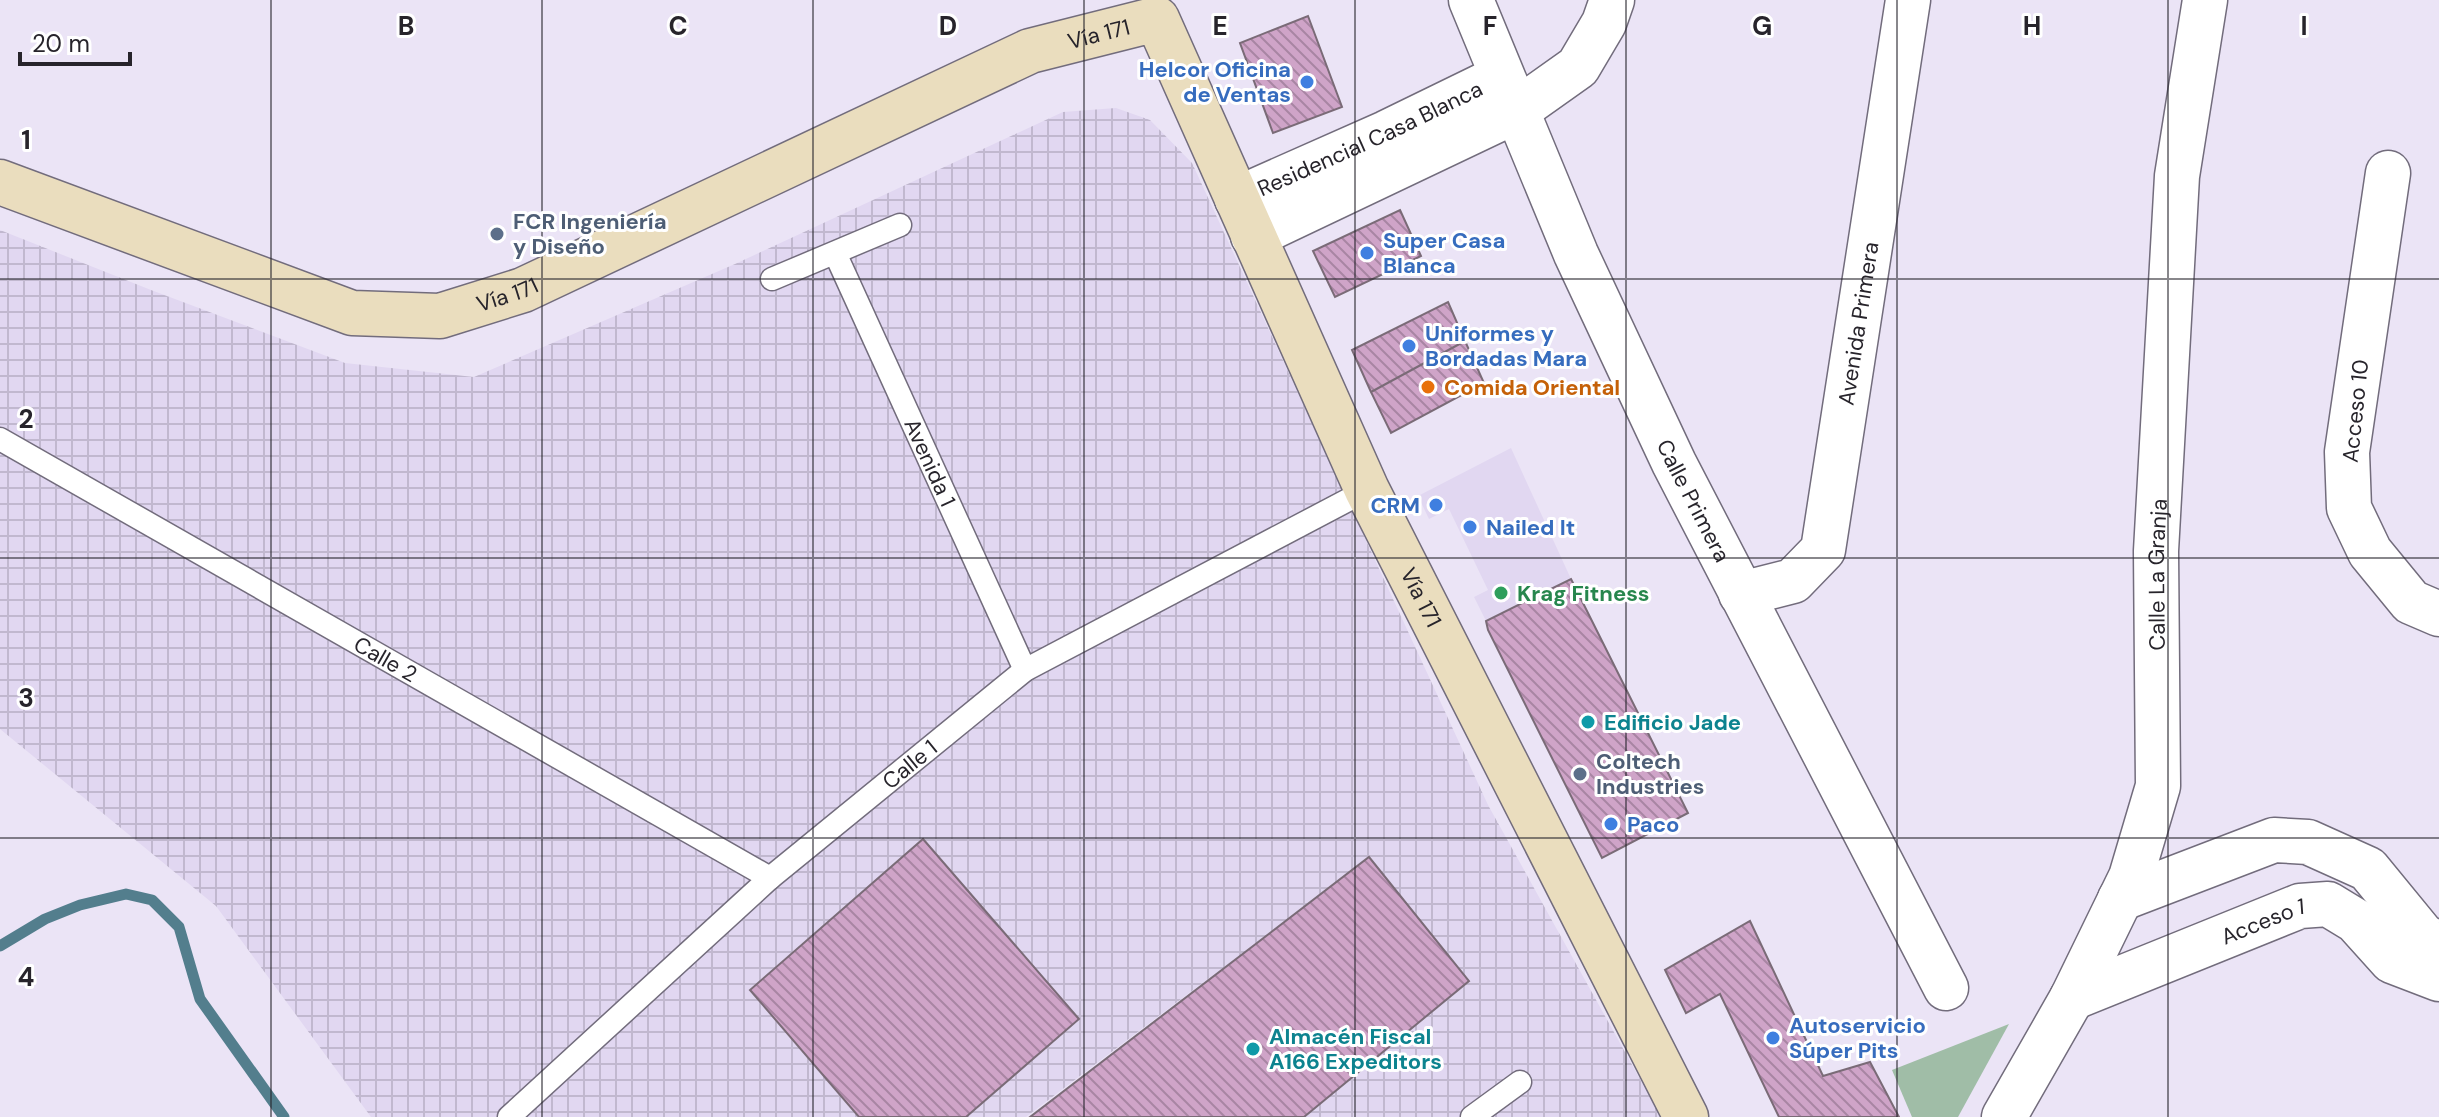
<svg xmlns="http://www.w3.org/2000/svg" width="2439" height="1117" font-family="'DM Sans',sans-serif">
<defs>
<pattern id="industrial-grid" width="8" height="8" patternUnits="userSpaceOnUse" patternTransform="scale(2)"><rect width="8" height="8" fill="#e1d7f1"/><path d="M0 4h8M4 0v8" fill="none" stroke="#c1b8cf"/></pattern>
<pattern id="building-back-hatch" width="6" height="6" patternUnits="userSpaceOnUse" patternTransform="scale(2)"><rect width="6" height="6" fill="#cfa4c8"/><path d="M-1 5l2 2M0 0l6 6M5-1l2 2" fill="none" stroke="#a885a3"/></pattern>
</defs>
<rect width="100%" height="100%" fill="#ebe4f6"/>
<path fill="#e1d7f1" d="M1511 448 1571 579 1486 621 1474 597 1488 590 1449 509 1429 519 1418 496Z"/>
<path fill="url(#industrial-grid)" d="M1116 108 1150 120 1192 163 1488 805 1661 1117H1030L1222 968 1026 1117H371L216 906 0 729V230L151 290 345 363 474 377 735 264 1063 112Z"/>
<path fill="#a0bda7" d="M2009 1024 1958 1117H1912L1892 1070Z"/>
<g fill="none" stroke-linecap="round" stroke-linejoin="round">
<path stroke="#537e8d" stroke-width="11" d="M0 946 45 919 80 905 126 894 152 900 179 927 200 999 284 1117"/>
</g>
<path fill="url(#building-back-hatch)" stroke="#7a6b77" stroke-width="2" d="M1308 16 1342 107 1273 133 1240 43Z
M1400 210 1421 256 1335 297 1313 251Z
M1448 302 1465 341 1371 392 1352 350Z
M1465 341 1484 383 1391 433 1371 392Z
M1571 579 1688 813 1602 858 1488 630 1486 621Z
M923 839 1079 1019 966 1117H859L750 990Z
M1369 857 1469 981 1304 1117H1030Z
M1750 921 1823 1076 1870 1062 1899 1117H1779L1720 994 1686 1013 1665 970Z"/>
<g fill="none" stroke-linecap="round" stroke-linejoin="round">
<defs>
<g id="lane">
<path id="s1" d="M835 253 1025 670"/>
<path d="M772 279 900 225"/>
<path id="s2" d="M0 439 770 878"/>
<path id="s3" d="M509 1117 770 878 1025 670 1367 490"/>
<path d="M1472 1117 1520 1082"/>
</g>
<g id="street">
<path id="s4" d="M1471 0 1576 254 1674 463 1946 988"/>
<path d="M2388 173 2347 452 2349 508 2370 552 2411 602 2439 614"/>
<path id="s5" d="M1237 199 1386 133 1501 77"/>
<path d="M1253 236 1516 111 1578 67 1604 23 1612 0"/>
<path id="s6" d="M1741 594 1793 581 1823 550 1908 0"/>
<path d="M2120 899 2274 840 2308 842 2368 869 2423 936 2439 944"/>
<path id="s7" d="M2072 998 2300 906 2328 904 2356 921 2392 961 2439 979"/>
<path id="s8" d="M2004 1117 2072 998 2131 877 2158 786 2156 551 2177 176 2205 0"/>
</g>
<g id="secondary">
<path id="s9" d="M0 182 352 313 440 316 523 290 1030 51 1157 19 1367 490 1686 1117"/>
</g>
</defs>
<use href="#lane" stroke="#726c7c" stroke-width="25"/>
<use href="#street" stroke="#726c7c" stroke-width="47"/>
<use href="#secondary" stroke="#726c7c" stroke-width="47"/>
<use href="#lane" stroke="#fff" stroke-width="22"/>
<use href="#street" stroke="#fff" stroke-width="44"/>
<use href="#secondary" stroke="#eaddbe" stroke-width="44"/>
</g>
<path fill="none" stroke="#27242b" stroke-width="2" stroke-opacity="0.55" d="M271 0V1117M542 0V1117M813 0V1117M1084 0V1117M1355 0V1117M1626 0V1117M1897 0V1117M2168 0V1117M0 279H2439M0 558H2439M0 838H2439"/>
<g fill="#3f7fe0" stroke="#fff" stroke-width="3">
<circle cx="1307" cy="82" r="8"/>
<circle cx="1367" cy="253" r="8"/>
<circle cx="1409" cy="346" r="8"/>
<circle cx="1436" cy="505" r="8"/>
<circle cx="1470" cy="527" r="8"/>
<circle cx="1611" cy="824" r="8"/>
<circle cx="1773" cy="1038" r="8"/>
</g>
<g fill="#5c6f8a" stroke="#fff" stroke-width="3">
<circle cx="497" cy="234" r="8"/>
<circle cx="1580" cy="774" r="8"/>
</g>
<circle fill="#e8710a" stroke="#fff" stroke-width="3" cx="1428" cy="387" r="8"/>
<circle fill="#2e9e5b" stroke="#fff" stroke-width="3" cx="1501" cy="593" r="8"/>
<g fill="#0f9aa8" stroke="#fff" stroke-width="3">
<circle cx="1588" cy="722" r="8"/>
<circle cx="1253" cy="1049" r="8"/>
</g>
<g text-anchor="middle" stroke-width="6" stroke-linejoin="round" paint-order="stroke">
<g font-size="22" fill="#27242b" stroke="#fff">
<text dy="8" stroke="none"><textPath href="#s9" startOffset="1182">Vía 171</textPath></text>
<text dy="8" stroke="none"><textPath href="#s5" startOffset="146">Residencial Casa Blanca</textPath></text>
<text dy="8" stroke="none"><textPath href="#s9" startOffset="534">Vía 171</textPath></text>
<text dy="8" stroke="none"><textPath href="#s6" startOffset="326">Avenida Primera</textPath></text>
<text transform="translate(2355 411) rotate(-84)" y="8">Acceso 10</text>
<text dy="8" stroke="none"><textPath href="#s1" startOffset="230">Avenida 1</textPath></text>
<text dy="8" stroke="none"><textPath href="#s4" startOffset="548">Calle Primera</textPath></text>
<text dy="8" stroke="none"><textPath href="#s8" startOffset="578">Calle La Granja</textPath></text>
<text dy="8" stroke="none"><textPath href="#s9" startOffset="1878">Vía 171</textPath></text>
<text dy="8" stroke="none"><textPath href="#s2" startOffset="444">Calle 2</textPath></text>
<text dy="8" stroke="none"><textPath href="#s3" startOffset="534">Calle 1</textPath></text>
<text dy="8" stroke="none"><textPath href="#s7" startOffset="206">Acceso 1</textPath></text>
</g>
<g font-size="22" font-weight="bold" fill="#366cbe" stroke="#fff" text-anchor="start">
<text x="1291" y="77" text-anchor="end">Helcor Oficina<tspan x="1291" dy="25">de Ventas</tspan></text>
<text x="1383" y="248">Super Casa<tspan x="1383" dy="25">Blanca</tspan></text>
<text x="1425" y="341">Uniformes y<tspan x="1425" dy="25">Bordadas Mara</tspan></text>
<text x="1420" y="513" text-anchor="end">CRM</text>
<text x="1486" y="535">Nailed It</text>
<text x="1627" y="832">Paco</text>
<text x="1789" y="1033">Autoservicio<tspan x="1789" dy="25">Súper Pits</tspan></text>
</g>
<g font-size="22" font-weight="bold" fill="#4e5e75" stroke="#fff" text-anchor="start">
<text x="513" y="229">FCR Ingeniería<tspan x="513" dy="25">y Diseño</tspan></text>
<text x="1596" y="769">Coltech<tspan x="1596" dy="25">Industries</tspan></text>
</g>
<g font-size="22" font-weight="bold" fill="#c56008" stroke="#fff" text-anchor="start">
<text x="1444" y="395">Comida Oriental</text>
</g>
<g font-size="22" font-weight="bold" fill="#27864d" stroke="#fff" text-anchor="start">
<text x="1517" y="601">Krag Fitness</text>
</g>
<g font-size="22" font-weight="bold" fill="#0d838f" stroke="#fff" text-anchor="start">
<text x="1604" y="730">Edificio Jade</text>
<text x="1269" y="1044">Almacén Fiscal<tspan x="1269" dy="25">A166 Expeditors</tspan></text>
</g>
</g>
<g font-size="26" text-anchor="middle" font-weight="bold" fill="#27242b" stroke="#fff" stroke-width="6" stroke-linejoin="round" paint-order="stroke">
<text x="406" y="35">B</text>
<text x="678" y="35">C</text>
<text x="948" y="35">D</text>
<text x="1220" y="35">E</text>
<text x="1490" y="35">F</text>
<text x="1762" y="35">G</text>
<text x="2032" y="35">H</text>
<text x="2304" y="35">I</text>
<text x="26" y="149">1</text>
<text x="26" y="428">2</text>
<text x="26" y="707">3</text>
<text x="26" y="986">4</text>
</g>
<path d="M20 52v12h110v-12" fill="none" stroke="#27242b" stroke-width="4"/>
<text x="32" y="52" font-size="24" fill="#27242b" stroke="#ffffff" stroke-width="6" paint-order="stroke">20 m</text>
</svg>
